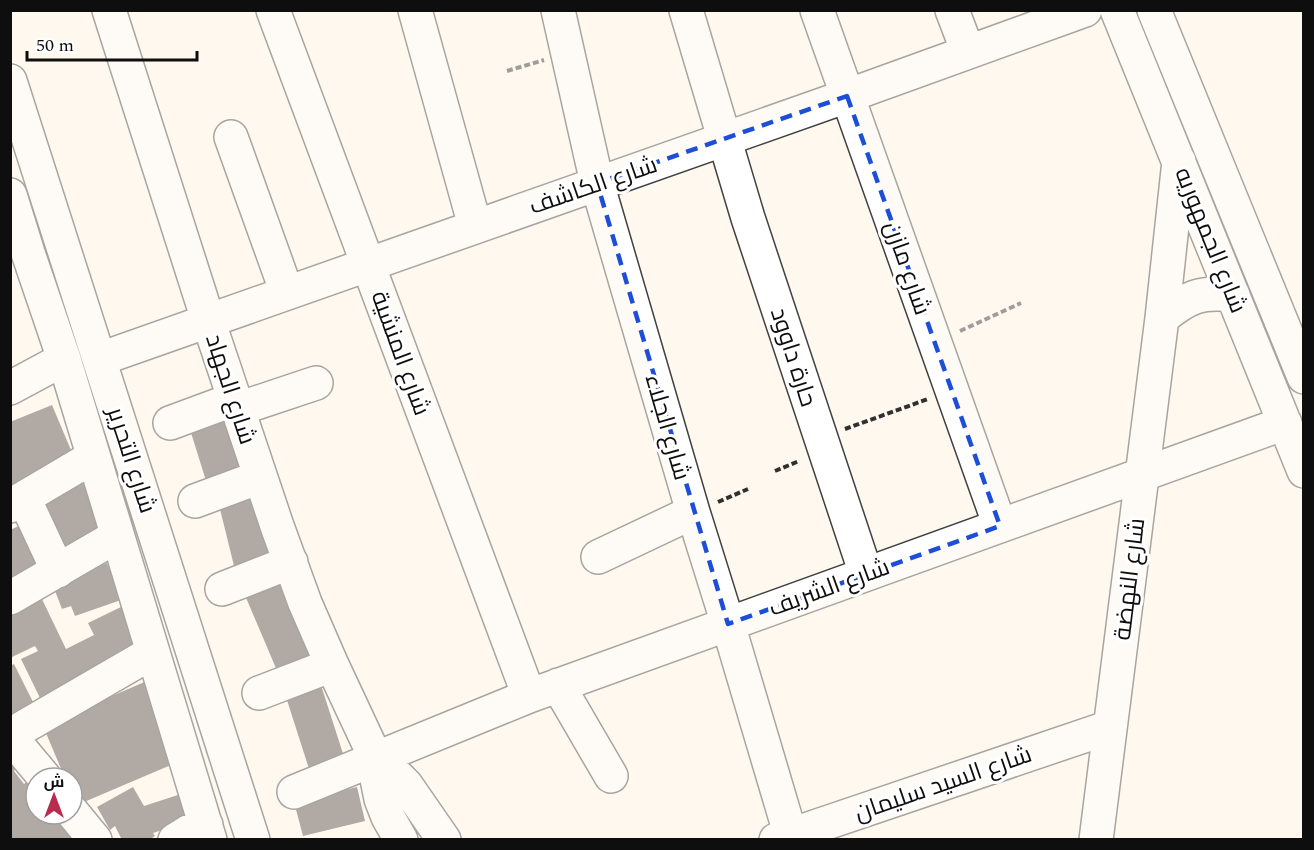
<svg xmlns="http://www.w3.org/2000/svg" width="1314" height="850" font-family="Spectral,Cairo,serif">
<rect width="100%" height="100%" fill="#fef8ef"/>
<path fill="#564d4b" d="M52 405 76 462 10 489V422Z
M223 412 242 473 207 484 188 423Z
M86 480 108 531 63 557 39 501Z
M253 493 270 561 235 570 218 501Z
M36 518 56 568 10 589V530Z
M107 563 121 600 75 616 71 606 62 609 52 583Z
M278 579 312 659 278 673 244 593Z
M40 595 66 649 94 635 88 623 125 605 146 647 40 698 21 659 38 651 35 646 10 658V618L12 617 10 614Z
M14 664 35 706 10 718V666Z
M149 680 178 762 77 805 72 794V778H65L43 726Z
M320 682 346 763 311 775 285 694Z
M10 750 19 761 14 771 24 784 36 775V814H65L85 840H10Z
M133 787 144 806 184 793 193 820 153 833 155 836 149 840H122L115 826 110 830 97 807Z
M357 787 365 821 303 836 294 802Z"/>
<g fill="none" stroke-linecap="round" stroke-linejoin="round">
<defs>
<path id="minor" d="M109 10 208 320 277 526 305 603 332 665 376 759 377 779 381 799 388 817 401 840
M273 10 529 696
M415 10 475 226
M558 10 597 183 693 512 728 624 792 840
M686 10 748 218 866 574
M817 10 1000 526
M952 10 968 52
M1117 10 1304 471
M1154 10 1304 377
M10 81 253 840
M231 137 287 293
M10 195 28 253 64 359 210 840
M1162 318C1187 297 1201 291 1233 295
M100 359 847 96 1085 10
M10 388 64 359
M238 409 316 383
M170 423 235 399
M24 498 58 571
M195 501 260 477
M10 506 93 457
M598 557 693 512
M222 589 291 562
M10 598 117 536
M558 685 611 776
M259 693 332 665
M10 735 153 652
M10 736 45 778
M376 759 392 771 406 785 444 840
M294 792 529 696 1285 423
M72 812 95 840
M175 840 188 832 206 825
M776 840 1110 727
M1096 840 1162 318 1179 161"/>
</defs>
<use href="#minor" stroke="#414141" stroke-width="36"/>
<path stroke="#303030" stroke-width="4" stroke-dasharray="6 3" stroke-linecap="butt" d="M507 71 544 60
M960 331 1021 303
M845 429 928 399
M775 471 799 461
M718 502 748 489"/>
<use href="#minor" stroke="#fff" stroke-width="33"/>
</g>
<path d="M0 0H1314V850H0ZM847 96 1000 526 728 624 597 183Z" fill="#fef8ef" fill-opacity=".55" fill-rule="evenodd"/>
<path fill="none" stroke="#1d4ed8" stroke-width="4.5" stroke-dasharray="12 8" stroke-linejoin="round" d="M847 96 1000 526 728 624 597 183Z"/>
<g text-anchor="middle" stroke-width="6" stroke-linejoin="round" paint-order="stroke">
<g font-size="24" fill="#0e0e0e" stroke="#fff">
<text transform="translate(593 185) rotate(-19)" y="8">شارع الكاشف</text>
<text transform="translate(1211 240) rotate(68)" y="8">شارع الجمهوريه</text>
<text transform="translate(908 268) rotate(71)" y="8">شارع مازن</text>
<text transform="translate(401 353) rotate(70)" y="8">شارع المنشية</text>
<text transform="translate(794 357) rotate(72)" y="8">حارة داوود</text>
<text transform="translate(231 389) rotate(72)" y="8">شارع الجهاد</text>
<text transform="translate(668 427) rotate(74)" y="8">شارع الجلاء</text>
<text transform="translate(132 460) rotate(72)" y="8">شارع التحرير</text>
<text transform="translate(1129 579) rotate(-83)" y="8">شارع النهضة</text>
<text transform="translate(829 587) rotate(-20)" y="8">شارع الشريف</text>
<text transform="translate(943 783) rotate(-19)" y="8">شارع السيد سليمان</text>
</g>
</g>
<rect width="1314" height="850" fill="none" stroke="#0e0e0e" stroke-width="24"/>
<g transform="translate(54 796)"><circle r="28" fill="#ffffff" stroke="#9f9f9f" stroke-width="1.5"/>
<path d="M0-4.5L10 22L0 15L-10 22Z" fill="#b82c4e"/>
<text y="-9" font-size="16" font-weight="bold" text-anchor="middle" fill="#0e0e0e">ش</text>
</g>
<path d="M27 51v9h170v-9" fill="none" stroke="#0e0e0e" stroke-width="3"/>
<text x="36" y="51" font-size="18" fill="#0e0e0e" stroke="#ffffff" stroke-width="4.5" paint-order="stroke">50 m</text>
</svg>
